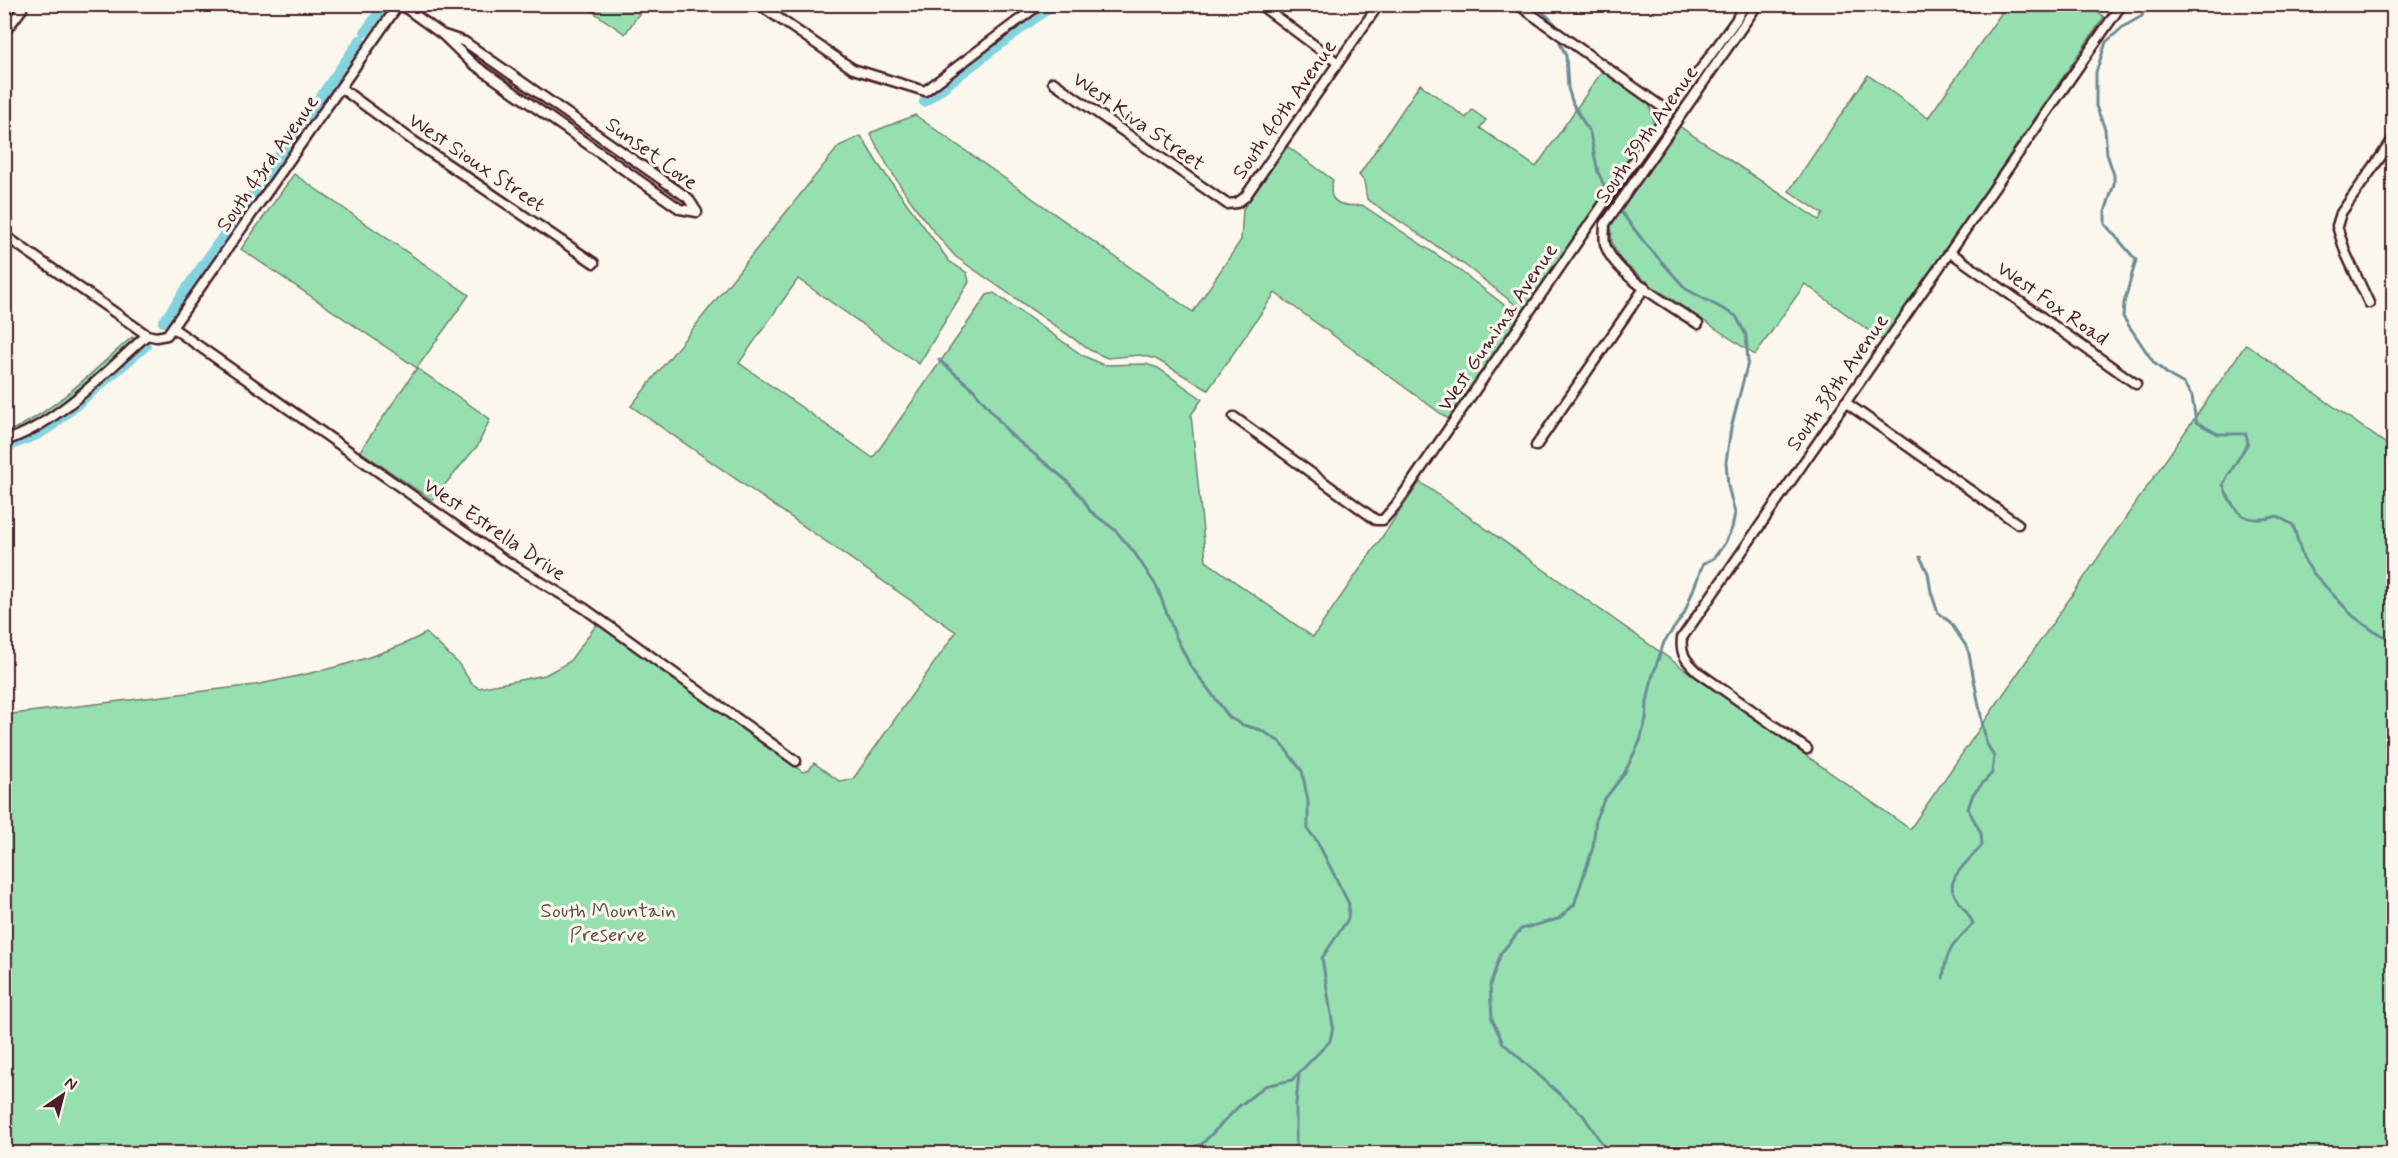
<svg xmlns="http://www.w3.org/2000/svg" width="2398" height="1158" font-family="Mynerve,sans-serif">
<rect width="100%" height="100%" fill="#fbf7ec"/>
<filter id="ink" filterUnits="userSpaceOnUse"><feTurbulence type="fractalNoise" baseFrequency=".0167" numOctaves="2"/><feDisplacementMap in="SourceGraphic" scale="12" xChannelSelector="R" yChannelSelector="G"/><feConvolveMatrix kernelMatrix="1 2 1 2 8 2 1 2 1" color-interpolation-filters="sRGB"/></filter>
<g filter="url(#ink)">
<path fill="#96e0b0" stroke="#70806e" stroke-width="1.5" d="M583 5 645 4V5L625 34Z
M2007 5H2087L2104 17 1883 341 1805 284 1755 355 1648 283 1620 260 1612 243 1611 225 1679 126 1819 220 1823 214 1789 191 1868 75 1928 118Z
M1603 70 1649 102 1654 125 1526 313 1466 266 1367 199 1364 181 1359 175 1420 84 1466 118 1472 110 1486 120 1480 128 1536 167Z
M915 115 1193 312 1241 240 1243 209 1287 146 1333 180C1325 204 1343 207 1362 205L1455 267 1521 318 1451 421 1275 293 1208 390 1156 359 1140 355 1107 358 1090 350 956 257C923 221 892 177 870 133Z
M861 136 878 164 949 261 967 273 969 282 919 364 798 279 739 363 873 458 987 295 994 293 1082 355 1103 365 1146 364 1158 368 1202 399 1191 415 1206 561 1313 637 1420 482 1910 829 2246 344 2393 449V1153H5L4 715 255 685C309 674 378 660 426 633L458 663 472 684 479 688 545 675 569 662 597 624 773 747 787 761 803 772 809 770 814 763 839 781 853 779 956 632 631 406 839 146Z
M294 174 469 295 417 368 490 419 478 445 432 500 360 451 417 368 241 249Z
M132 337 137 342 33 427 5 438 4 433C49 417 96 368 132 337Z"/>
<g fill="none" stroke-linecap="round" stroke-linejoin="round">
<path stroke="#6c8c96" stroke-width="3" d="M1535 4 1557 26
M2146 4 2142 16 2123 27 2106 42 2096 72V106L2105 129 2107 154 2114 175V184L2105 212V224L2136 260 2124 303 2123 317 2154 363 2170 376 2184 384 2192 396 2196 422 2218 434H2246L2248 443 2223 484C2233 513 2245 526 2277 516L2293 525 2303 558 2313 573 2353 616 2375 632 2394 641
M1560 43 1566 56 1568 88 1573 104 1590 133 1598 172 1609 196 1644 242 1686 289 1736 316 1746 335 1748 362 1731 428 1726 462 1728 486 1735 513 1732 528 1725 543 1714 558 1703 564 1684 614 1664 642 1652 678 1647 702 1646 719 1640 741 1624 774 1604 800 1596 818 1593 847 1574 905 1558 919 1521 929 1501 953 1490 985 1492 1019 1503 1043 1583 1115 1609 1154
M939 360 973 389 1011 435 1067 481 1083 499 1090 511 1115 530 1134 552 1157 587 1175 635 1190 665 1230 718 1243 725 1261 730 1280 742 1302 771 1308 801V830L1317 841 1349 904 1348 919 1322 958 1333 1026 1330 1041 1292 1080 1265 1086 1238 1107 1202 1144 1174 1154
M1920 557 1928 573 1931 592 1938 613 1950 622 1968 649 1986 742 1994 757 1992 773 1973 794 1968 809 1981 833 1982 845C1974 856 1947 877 1953 891 1958 903 1968 911 1973 924 1953 944 1946 950 1943 978
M1296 1154V1103L1299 1074"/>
<path stroke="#83d4de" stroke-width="10" d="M365 32 385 4
M924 102 1054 4
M300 126 360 40
M163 322 294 134
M4 448 39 434 52 426 146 346"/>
<defs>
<path id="minor" d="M400 4 443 35 472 63 680 209 697 212
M758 4 853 69 925 91 1040 4
M1259 4 1338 63
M1517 4 1669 112
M4 33 22 9
M444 35 465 42 688 198 697 212
M1053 82 1227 204 1237 203 1245 197 1379 4
M341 88 412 140 594 263
M4 235 147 335 156 337 167 335 399 4
M1950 252 2136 384
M2369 303 2346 254 2337 226 2341 213 2394 138
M1698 324C1672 306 1617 277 1606 247 1603 241 1605 231 1605 224L1758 4
M173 328 503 559 584 608 796 761
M1845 402 2018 524
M1234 417 1376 520H1383L1396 505 1609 196 1736 20 1742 9 1741 4
M4 441C57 425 106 371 147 335
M1536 446 1645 287
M1807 749 1698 672C1686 661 1680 654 1682 638L2122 4"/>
</defs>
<use href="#minor" stroke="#4a1f2b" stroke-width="13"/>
<use href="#minor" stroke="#fbf7ec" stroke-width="8"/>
</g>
</g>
<g text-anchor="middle" stroke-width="6" stroke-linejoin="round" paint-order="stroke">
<g font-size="21" fill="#4a1f2b" stroke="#fbf7ec">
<text transform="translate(1284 109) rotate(-55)" y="7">South 40th Avenue</text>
<text transform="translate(1139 121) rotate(35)" y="7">West Kiva Street</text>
<text transform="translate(1646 134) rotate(-55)" y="7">South 39th Avenue</text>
<text transform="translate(652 153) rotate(36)" y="7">Sunset Cove</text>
<text transform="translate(477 162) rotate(34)" y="7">West Sioux Street</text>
<text transform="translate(267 163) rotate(-55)" y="7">South 43rd Avenue</text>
<text transform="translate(2053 303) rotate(35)" y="7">West Fox Road</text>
<text transform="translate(1497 327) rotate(-56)" y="7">West Gumina Avenue</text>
<text transform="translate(1837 382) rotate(-55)" y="7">South 38th Avenue</text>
<text transform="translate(495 529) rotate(34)" y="7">West Estrella Drive</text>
</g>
<g font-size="21" fill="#5d4f4c" stroke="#fbf7ec">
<text x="608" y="917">South Mountain<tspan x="608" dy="24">Preserve</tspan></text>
</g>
</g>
<rect width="2398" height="1158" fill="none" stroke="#fbf7ec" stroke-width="24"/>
<rect x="12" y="12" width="2374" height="1134" fill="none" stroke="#4a1f2b" stroke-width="2" filter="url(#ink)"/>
<g transform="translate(63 1095) rotate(35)" stroke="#fbf7ec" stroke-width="4.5" paint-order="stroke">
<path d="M0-4.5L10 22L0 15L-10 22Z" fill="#4a1f2b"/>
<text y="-9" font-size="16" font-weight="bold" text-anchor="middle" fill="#4a1f2b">N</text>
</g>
</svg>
